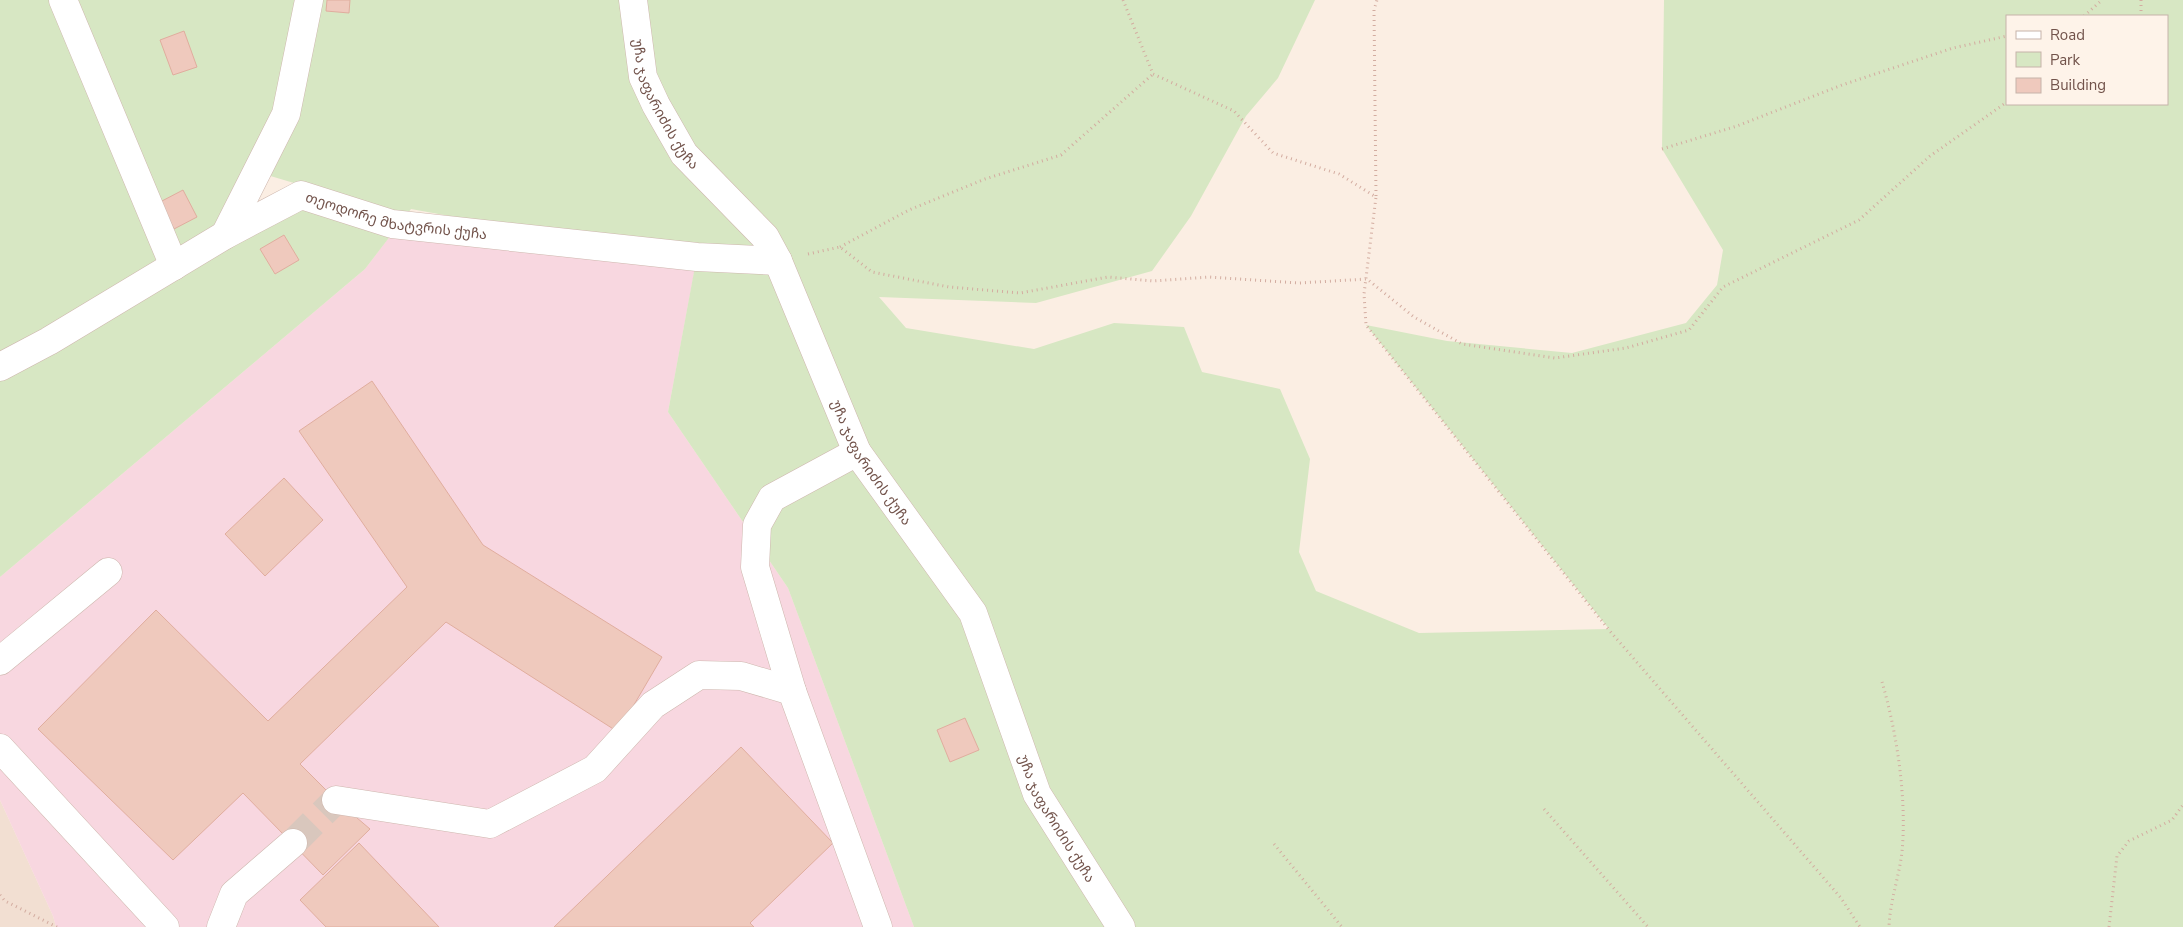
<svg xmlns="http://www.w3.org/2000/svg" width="2183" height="927" font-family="'Nunito Sans','Noto Sans Georgian',sans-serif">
<rect width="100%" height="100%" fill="#fbeee3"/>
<path fill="#f2dfd2" d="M0 800 53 916 56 927H0Z"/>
<path fill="#f8d7e0" d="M390 236 697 257 668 412 788 588 914 927H56L53 916 0 800V577L365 269Z"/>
<path fill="#d7e7c3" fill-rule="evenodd" d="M0 0H1315L1278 78 1246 116 1191 216 1152 271 1036 303 879 297 906 328 1034 349 1114 323 1184 327 1202 372 1280 389 1310 459 1299 552 1316 591 1419 633 1609 629 1366 325 1447 341 1572 353 1686 323 1717 285 1723 250 1662 149 1664 0H2183V927H914L788 588 668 412 696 261 411 209 365 269 0 577ZM2007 16H2167V104H2007ZM257 172 341 197V198L226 235Z"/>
<path fill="#efc9bd" stroke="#e0ad9e" d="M327 0H350L349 13 326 11Z
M184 31 197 67 173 75 160 40Z
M183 190 197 217 174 229 160 202Z
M284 235 299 260 275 274 260 249Z
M372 381 483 545 662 657 618 732 446 622 300 764 336 800 370 829 323 875 243 793 173 860 38 729 156 610 268 721 407 587 299 431Z
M284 478 323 520 265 576 225 534Z
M965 718 979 750 950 762 937 730Z
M741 747 833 843 750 923 754 927H554Z
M359 843 439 927H326L300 900Z"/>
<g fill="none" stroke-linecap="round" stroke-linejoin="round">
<path stroke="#d9c7bd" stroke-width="28" stroke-dasharray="28 14" stroke-linecap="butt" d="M293 843 336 800"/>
<defs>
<g id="minor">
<path d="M63 0 174 266"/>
<path id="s1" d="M633 0 643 77 656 105 684 154 765 237 778 261 857 452 973 613 1037 794 1121 927"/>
<path d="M225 235 286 114 309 0"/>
<path id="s2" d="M0 367 49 341 225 235 301 195 392 224 697 257 778 261"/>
<path d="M0 661 108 572"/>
<path d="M792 691 755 567 757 525 772 498 857 452"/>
<path d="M0 748 165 927"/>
<path d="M336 800 490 824 595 769 653 705 699 675 741 676 792 691 878 927"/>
<path d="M221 927 234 894 293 843"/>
</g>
</defs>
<use href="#minor" stroke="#ceb7ae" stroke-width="29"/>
<path stroke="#d3aca0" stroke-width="3" stroke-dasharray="1 4" stroke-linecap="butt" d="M1123 0 1153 74 1234 111 1273 153 1339 174 1376 197 1364 294 1366 325 1609 630 1841 898 1860 927
M2084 16 2102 0
M2141 16V0
M1662 149 1737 126 1842 85 1953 48 2007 36
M1376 196 1374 10 1377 0
M840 247 909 210 985 179 1061 155 1153 74
M808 254 840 247 872 272 949 287 1020 293 1108 277 1153 281 1209 277 1299 283 1367 279 1414 317 1462 344 1555 358 1626 348 1689 330 1723 287 1859 220 1930 156 2007 102
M1882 682C1897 733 1907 799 1902 852 1899 877 1890 901 1889 927
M1544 809 1648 927
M1274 844 1342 927
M0 895 5 901 57 927
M2109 927 2117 856 2129 841 2172 820 2183 805"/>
<use href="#minor" stroke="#fff" stroke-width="28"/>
</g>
<g text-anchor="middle" stroke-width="4" stroke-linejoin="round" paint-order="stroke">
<g font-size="14" fill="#72534b" stroke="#fef3e9">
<text dy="5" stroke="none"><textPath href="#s1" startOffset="111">უჩა ჯაფარიძის ქუჩა</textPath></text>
<text dy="5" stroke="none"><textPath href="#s2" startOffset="445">თეოდორე მხატვრის ქუჩა</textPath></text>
<text dy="5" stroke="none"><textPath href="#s1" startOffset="531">უჩა ჯაფარიძის ქუჩა</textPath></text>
<text dy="5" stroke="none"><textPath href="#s1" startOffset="936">უჩა ჯაფარიძის ქუჩა</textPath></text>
</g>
</g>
<rect x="2006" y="15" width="162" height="90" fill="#fef3e9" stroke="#c6b3aa"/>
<rect x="2016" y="31" width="25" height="8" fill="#ffffff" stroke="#c6b3aa"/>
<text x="2050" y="40" font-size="15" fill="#72534b">Road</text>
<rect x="2016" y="52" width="25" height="15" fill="#d7e7c3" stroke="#c6b3aa"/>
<text x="2050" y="65" font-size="15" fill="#72534b">Park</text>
<rect x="2016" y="78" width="25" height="15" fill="#efc9bd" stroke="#c6b3aa"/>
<text x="2050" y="90" font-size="15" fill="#72534b">Building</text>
</svg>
